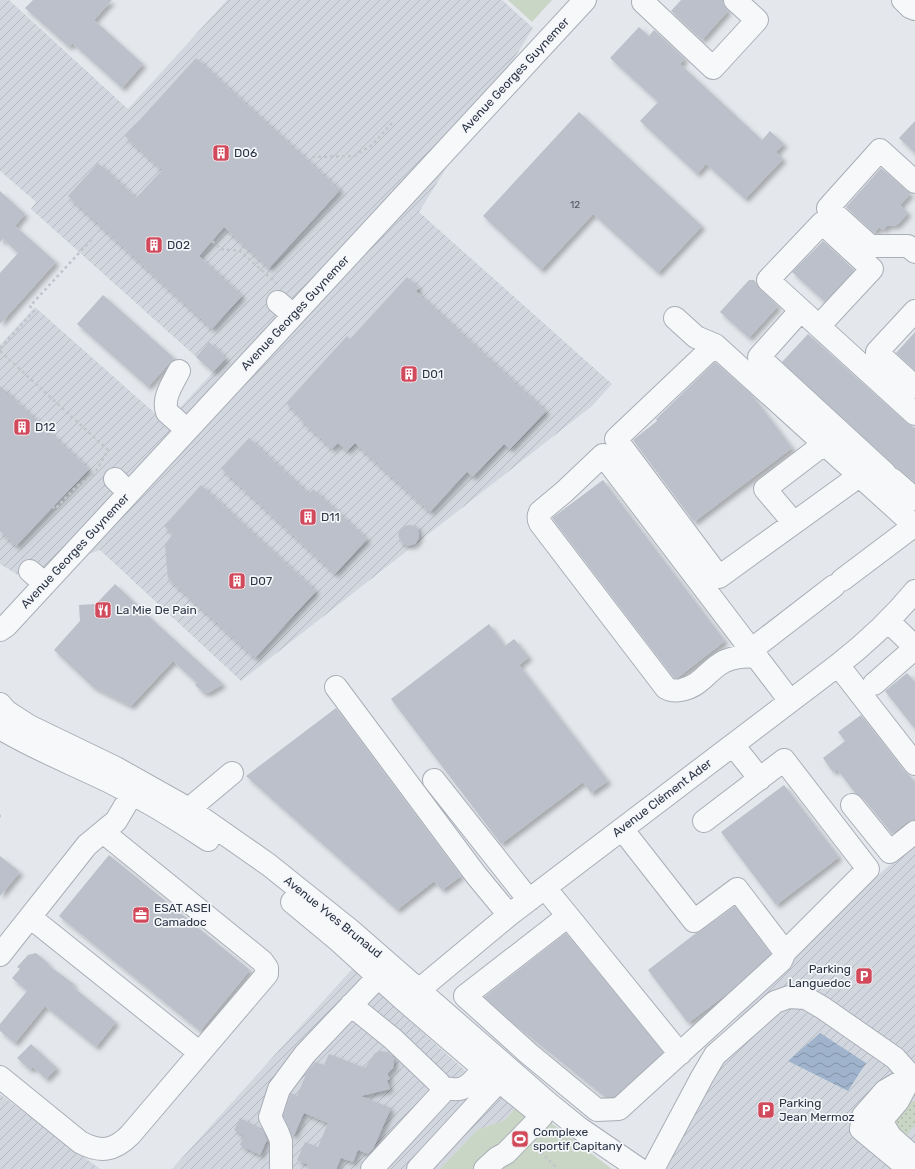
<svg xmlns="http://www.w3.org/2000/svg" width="915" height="1169" font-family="Rubik,sans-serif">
<defs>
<pattern id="industrial-furrows" width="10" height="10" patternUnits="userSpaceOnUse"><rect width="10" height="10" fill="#d2d6de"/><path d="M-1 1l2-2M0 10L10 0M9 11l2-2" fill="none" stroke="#b4b8c0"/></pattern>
<pattern id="grass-dots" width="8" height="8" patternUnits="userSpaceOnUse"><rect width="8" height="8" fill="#c9d6c5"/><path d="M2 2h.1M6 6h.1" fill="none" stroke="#adb8ab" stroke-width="1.8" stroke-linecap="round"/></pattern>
<pattern id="water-waves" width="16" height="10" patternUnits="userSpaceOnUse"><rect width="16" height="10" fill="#9fb4cc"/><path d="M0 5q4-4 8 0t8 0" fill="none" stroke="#8293a7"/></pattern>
<filter id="shadow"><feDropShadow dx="3.5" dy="3.5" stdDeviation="2" flood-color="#0004"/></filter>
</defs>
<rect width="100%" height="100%" fill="#e4e7ec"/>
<path fill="url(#industrial-furrows)" d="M0 0H9L128 109 227 0H502L533 28 419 212 612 384 592 406 241 681 100 550 23 578 0 564V345L35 307 166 423 213 372 31 209 36 202 0 171Z
M915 844V1169H668L655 1159 703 1056 779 973 865 886Z
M352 969 479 1083 517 1106 505 1120 477 1130 440 1169H172Z
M0 1094 100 1169H0Z"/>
<path fill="url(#grass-dots)" d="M911 1101H915V1125L906 1136 893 1126 896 1110Z"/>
<path fill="#c9d6c5" d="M508 0H552L532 22Z
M517 1106 542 1116 584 1148 612 1169H440L477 1130 505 1120Z"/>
<path fill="url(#water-waves)" d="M820 1033 866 1063 848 1091 788 1061Z"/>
<path fill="#bbc0ca" filter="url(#shadow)" d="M33 0H112L94 20 143 64 122 88 72 43 69 47 25 8Z
M681 0H723V4L728 11 702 40 671 11Z
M639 27 649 36 654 30 685 59 680 64 762 140 770 131 784 144 776 152 783 159 745 199 706 164 697 174 640 121 658 102 610 58Z
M196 58 340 190 269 268 224 227 199 256 242 296 212 329 68 196 98 163 136 198 162 170 125 136Z
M579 112 702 226 658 273 593 214 541 270 483 216Z
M915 121V153L899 138Z
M881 168 907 191 911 193 900 205 908 213 897 225 887 226 883 230 879 227 874 233 846 207Z
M0 191 25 214 15 226 56 262 0 324V273L18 253 3 239 0 242Z
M823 241 854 270 825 302 792 272Z
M407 277 419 288 416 291 546 411 510 449 504 444 473 477 467 472 430 512 355 443 347 451 338 443 332 449 299 418 301 417 286 403 347 336 350 339Z
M749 280H754L760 289 778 306 749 338 720 312Z
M103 295 174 358 148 387 77 324Z
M915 332V370L896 353Z
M808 334 907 423 915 428V482L900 470 896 467 893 464 782 362Z
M209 342 226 358 213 372 196 357Z
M715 362 752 395 792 448 694 522 633 440 657 421 656 419Z
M0 386 89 469 16 546 0 531Z
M249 438 309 494 313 489 367 539 335 574 221 468Z
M603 480 725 641 677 678H674L552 518Z
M201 485 316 591 255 658 168 578 165 544 173 534 164 526Z
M408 525 417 526 419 534V538L415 544 408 546 401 542 398 535 401 528Z
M115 584 155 622 223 684 210 692 204 693 195 685 197 683 173 661 131 706 93 687 54 650 80 621 79 605 96 604Z
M489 624 505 646 514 639 529 657 519 665 608 781 591 793 583 782 501 844 391 699Z
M907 673 915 682V729L885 691Z
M336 708 461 876 442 890 434 881 397 910 246 776Z
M861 715 905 772 910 776 915 782V820L907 822 892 834 862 797 855 793 837 769 833 772 823 758 845 741 838 732Z
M784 785 839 857 776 905 721 832Z
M109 855 250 970 200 1031 59 916Z
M0 856 20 872 0 896Z
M735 906 771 954 728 993 688 1023 648 970 696 933 701 931Z
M566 933 663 1052 614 1097H605L514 1024 484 997Z
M36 953 49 964 48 965 74 984 72 986 116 1022 96 1047 45 1006 15 1043 0 1031V1024L27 991 12 978 20 969 17 967 28 955Z
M31 1044 57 1068 46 1079 33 1067 30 1070 17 1058Z
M380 1051 388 1052 394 1058V1064L393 1068 387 1074 390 1079 387 1080 390 1089 361 1096 391 1108 373 1149 368 1154 358 1150 353 1162 341 1158 336 1169H309L307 1164 297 1160 305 1142 318 1147 328 1123 304 1113 293 1137 283 1116 290 1095 291 1093 297 1096 307 1072 315 1062 324 1065 329 1054 365 1068 375 1053Z
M240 1118 262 1129 267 1140 260 1155 240 1145 244 1135 234 1130Z"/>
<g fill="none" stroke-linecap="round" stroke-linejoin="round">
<defs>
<path id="minor" d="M645 0 643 2 713 68 757 20 735 0
M903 0 910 7 915 9
M915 182 880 150 828 208 870 246H908L915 252
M278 302 293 315
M801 310 759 357 885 473
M915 311 877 352 915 387
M675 318 696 337 715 345 915 526
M819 326 872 269 822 223 768 280 915 414
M715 345 616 439 719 577 859 476
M179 371C173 383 162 398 167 412L187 430
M115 479 129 493
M892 479 915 499
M794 523 765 489 824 444
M30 571 45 584
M842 580 907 531 913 524
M888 621 915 647
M0 630 6 626 585 0
M751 650 834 586
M756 657C746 656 735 657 725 661 708 669 702 686 681 690 675 691 671 691 666 688L540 523C538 519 538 516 540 512L564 492 603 455 790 701
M838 665 915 764
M874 684 915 648
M336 687 476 875 509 915
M0 704 6 711 29 726 116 768 189 809 269 865 349 929 547 1102 579 1128 639 1169
M0 728C35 749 73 764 110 782 144 799 177 819 208 840
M733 745 760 779
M434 780 529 900
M852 805 890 852 915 832
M180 820 189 809 232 773
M622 829 694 921 737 889 785 952 868 869 784 760 704 821
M545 888 568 916
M292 902 339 941 405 1001 470 1057 536 1111
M30 917 200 1053
M0 955 87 845 116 821 132 794
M408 999 509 915 838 665C866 643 892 619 915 591
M351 1005 393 1039 439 1083 443 1088 441 1094 372 1169
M680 1054 568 916 465 996 528 1053 597 1110 619 1109 781 961 785 952
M0 1077 80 1142C100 1153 114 1151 130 1135L267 974V968L262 961 103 832
M443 1088C448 1088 454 1090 459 1089 469 1088 478 1075 484 1068
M909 1153 891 1137 881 1121 898 1101 911 1076
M281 1169V1141L278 1133 270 1117 279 1089 305 1054 378 977
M418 1169 509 1070
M485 1169 497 1158 506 1153 542 1116
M653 1169 702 1077 715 1055 775 1002 789 997 806 998 823 1008 895 1058 911 1076H915
M909 1169 861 1129 863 1116 885 1091 911 1076"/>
</defs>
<use href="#minor" stroke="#a9aeb7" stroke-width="24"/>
<path stroke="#c2c5cb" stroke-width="2.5" stroke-dasharray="3 3" stroke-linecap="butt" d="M312 157 354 156 372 145 392 123
M212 241 221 249 240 251 276 283
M0 348 34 311 30 306 92 239
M0 351 108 450 95 473 76 487 55 509 53 507
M0 816H1
M536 1148 558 1169"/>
<use href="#minor" stroke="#f7f8fa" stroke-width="22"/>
</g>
<defs>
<symbol id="building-square" viewBox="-11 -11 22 22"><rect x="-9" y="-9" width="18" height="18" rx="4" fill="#d1495b" stroke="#f4f6f9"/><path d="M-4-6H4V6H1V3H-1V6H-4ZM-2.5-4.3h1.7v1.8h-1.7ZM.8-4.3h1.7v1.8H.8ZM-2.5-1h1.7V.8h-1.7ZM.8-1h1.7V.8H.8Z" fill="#fff"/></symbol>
<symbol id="restaurant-square" viewBox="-11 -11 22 22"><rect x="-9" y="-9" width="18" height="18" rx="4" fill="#d1495b" stroke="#f4f6f9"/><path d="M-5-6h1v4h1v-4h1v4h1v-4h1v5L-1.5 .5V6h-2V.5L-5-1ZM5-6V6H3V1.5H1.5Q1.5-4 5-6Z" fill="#fff"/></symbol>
<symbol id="office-square" viewBox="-11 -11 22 22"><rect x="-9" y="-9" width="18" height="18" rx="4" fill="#d1495b" stroke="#f4f6f9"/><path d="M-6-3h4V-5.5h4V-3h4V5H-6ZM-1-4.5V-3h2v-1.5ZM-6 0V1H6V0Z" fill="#fff"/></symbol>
<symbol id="parking-square" viewBox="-11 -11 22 22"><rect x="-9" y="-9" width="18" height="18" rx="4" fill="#d1495b" stroke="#f4f6f9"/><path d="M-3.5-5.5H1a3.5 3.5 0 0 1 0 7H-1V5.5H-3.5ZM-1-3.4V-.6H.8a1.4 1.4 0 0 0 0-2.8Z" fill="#fff"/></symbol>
<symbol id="stadium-square" viewBox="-11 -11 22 22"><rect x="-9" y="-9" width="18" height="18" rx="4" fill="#d1495b" stroke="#f4f6f9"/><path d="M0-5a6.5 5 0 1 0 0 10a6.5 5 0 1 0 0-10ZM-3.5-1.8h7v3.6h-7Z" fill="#fff"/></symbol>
</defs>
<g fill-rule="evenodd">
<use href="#building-square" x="211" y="143" width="20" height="20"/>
<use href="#building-square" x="144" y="235" width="20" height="20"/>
<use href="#building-square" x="399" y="364" width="20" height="20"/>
<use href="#building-square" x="12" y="417" width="20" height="20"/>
<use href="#building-square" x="298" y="507" width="20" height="20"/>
<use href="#building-square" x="227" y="571" width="20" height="20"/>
<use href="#restaurant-square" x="93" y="600" width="20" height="20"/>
<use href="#office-square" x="131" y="905" width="20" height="20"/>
<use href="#parking-square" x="854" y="966" width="20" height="20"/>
<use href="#parking-square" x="756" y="1100" width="20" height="20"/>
<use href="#stadium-square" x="510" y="1129" width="20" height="20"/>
</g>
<g text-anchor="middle" stroke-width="3.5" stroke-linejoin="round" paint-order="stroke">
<g font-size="10" fill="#4f5766">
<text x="575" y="208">12</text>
</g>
<g font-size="12" fill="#2b3445" stroke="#f4f6f9">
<text transform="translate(515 75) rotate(-47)" y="4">Avenue Georges Guynemer</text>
<text transform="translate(295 313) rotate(-47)" y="4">Avenue Georges Guynemer</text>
<text transform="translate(75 551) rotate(-47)" y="4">Avenue Georges Guynemer</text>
<text transform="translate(662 798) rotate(-37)" y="4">Avenue Clément Ader</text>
<text transform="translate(333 917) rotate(39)" y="4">Avenue Yves Brunaud</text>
</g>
<g font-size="12" fill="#2b3445" stroke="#f4f6f9" text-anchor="start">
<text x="234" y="157">D06</text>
<text x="167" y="249">D02</text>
<text x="422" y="378">D01</text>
<text x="35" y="431">D12</text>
<text x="321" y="521">D11</text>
<text x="250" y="585">D07</text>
<text x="116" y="614">La Mie De Pain</text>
<text x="154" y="912">ESAT ASEI<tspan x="154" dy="14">Camadoc</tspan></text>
<text x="851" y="973" text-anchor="end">Parking<tspan x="851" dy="14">Languedoc</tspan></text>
<text x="779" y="1107">Parking<tspan x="779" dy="14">Jean Mermoz</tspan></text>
<text x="533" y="1136">Complexe<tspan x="533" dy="14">sportif Capitany</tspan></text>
</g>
</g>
</svg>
